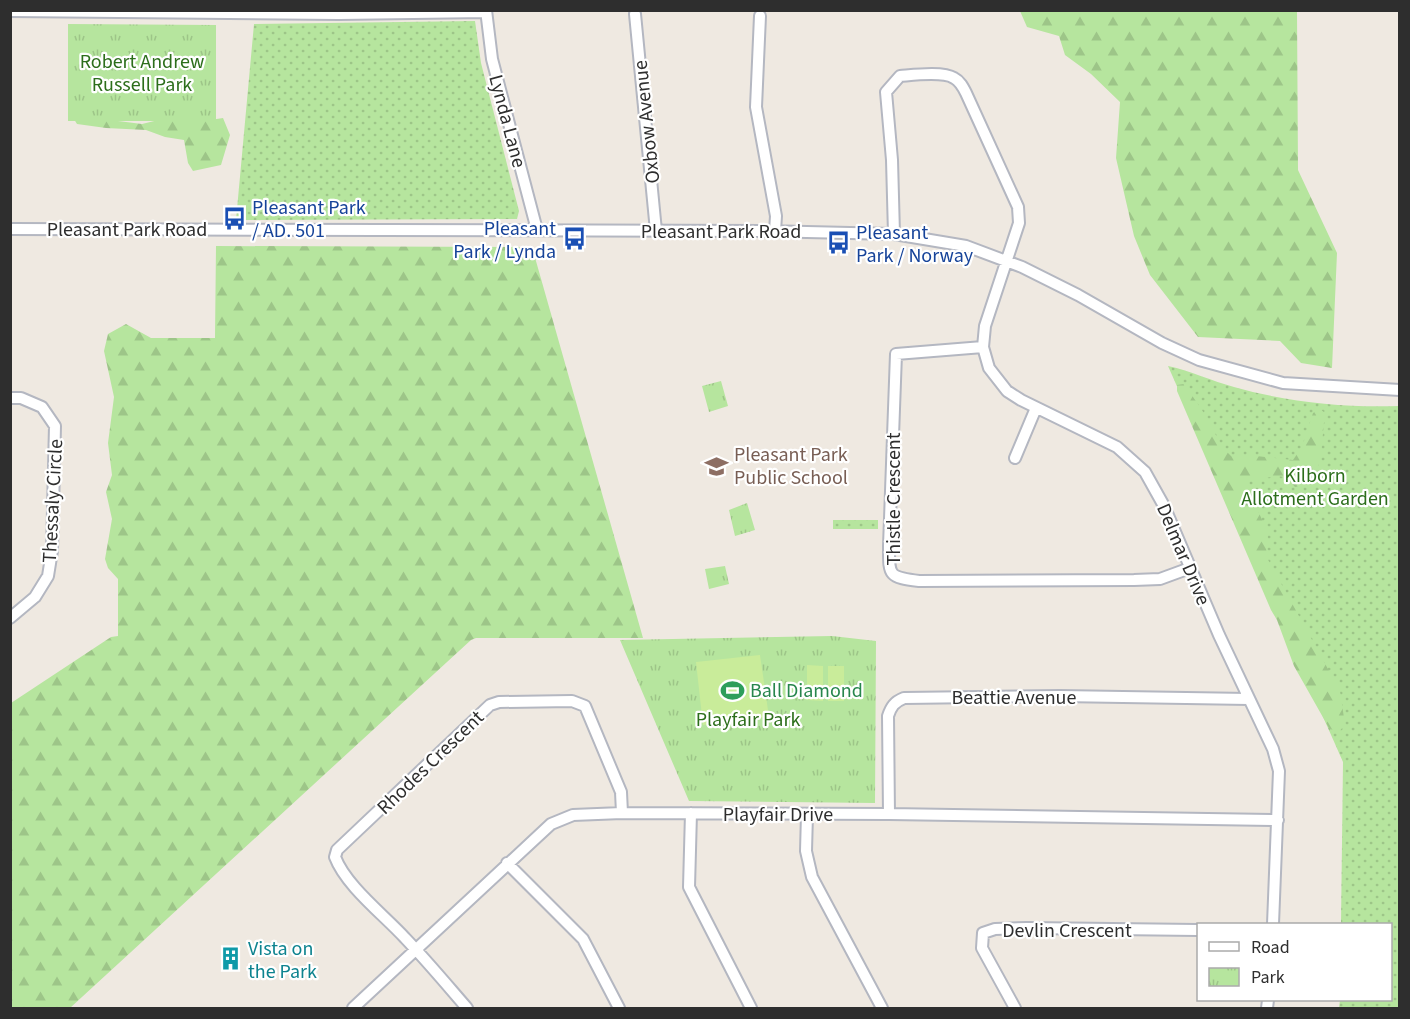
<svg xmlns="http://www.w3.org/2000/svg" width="1410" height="1019" font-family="'Source Sans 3',sans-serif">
<defs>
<pattern id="grass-dots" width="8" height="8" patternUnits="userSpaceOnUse" patternTransform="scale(1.5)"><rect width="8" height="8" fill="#b6e59e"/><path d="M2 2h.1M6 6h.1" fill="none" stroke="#9dc588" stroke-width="1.8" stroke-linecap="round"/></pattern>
<pattern id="forest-firs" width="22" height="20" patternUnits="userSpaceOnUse" patternTransform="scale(1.5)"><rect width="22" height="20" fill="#b6e59e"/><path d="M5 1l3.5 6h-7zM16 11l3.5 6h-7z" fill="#9dc588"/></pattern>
<pattern id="park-tufts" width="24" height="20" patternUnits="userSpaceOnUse" patternTransform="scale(1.5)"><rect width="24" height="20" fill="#b6e59e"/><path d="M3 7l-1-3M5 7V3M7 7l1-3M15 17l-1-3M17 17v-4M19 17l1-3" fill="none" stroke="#9dc588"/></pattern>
</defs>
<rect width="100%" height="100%" fill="#efe9e1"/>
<path fill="url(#grass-dots)" d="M475 21 481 63 519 211 517 219 236 220 254 24Z
M1168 366C1191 371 1212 381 1234 387 1287 402 1345 408 1399 406V1008H1339L1340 1000H1390V924H1341L1343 762Z
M833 520H878V529H833Z"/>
<path fill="url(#forest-firs)" d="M1020 11H1297L1298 170 1337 253 1332 368 1301 363 1280 341 1198 337 1150 275 1134 236 1116 158 1120 102 1091 74 1065 55 1059 36 1027 27Z
M96 112 118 121 142 124 187 113 210 120 223 118 230 135 221 165 193 171 188 163 184 140 165 137 146 130 106 128 77 124 72 116Z
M216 246 532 247 643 638H476L471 640 70 1008H11V703L111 637 118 636V579L108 568 105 559 112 519 106 492 112 475 108 443 114 397 104 351 108 334 126 324 151 338H215Z
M1184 384 1202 410 1223 448 1231 456H1256L1293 460 1302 447 1313 413 1320 409 1325 413C1323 429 1322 457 1317 471 1314 480 1303 486 1295 487L1286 477 1276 476 1245 482 1268 533 1266 556 1340 691 1344 718 1343 727 1338 733 1329 728 1294 666 1277 620 1271 610 1177 391V385Z"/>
<path fill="url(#park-tufts)" d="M68 24 216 25V121H68Z
M721 381 728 406 709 412 702 386Z
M747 503 755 530 735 536 729 510Z
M725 566 729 584 709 589 705 569Z
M832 636 876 641 875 803 689 801 620 640Z"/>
<path fill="#c9ec9a" d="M760 655 769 717 703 725 696 662Z
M807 665 823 666V701L807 700Z
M828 666H844V701H828Z"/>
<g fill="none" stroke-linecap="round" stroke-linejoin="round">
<defs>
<path id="minor" d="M486 10 492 59 537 230
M10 11 339 14 486 12
M635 14 656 231
M760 16 756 107 776 216 775 231
M10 229 763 231 894 234 966 246 1022 267 1078 295 1162 343 1199 360 1283 383 1400 390
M894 234 892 160 886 92 900 76C913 75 943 71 954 78 960 81 963 87 966 93L1018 207 1019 223 985 326 983 347 989 368 1007 391 1021 400 1117 447 1145 472 1164 506 1219 635 1273 749 1279 771 1273 924
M983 347 896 354 889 546C889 576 888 577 919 581L1134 580 1160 579 1190 568
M10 398H21L42 407 55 426 52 551 48 576 35 597 10 618
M1015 458 1036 408
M691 813 689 887 751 1008
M807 814 806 851 812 877 882 1008
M889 814 888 716C891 707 894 702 904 698L1060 696 1249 699
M507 863 583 939 619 1008
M353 1008 551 824 573 815 622 813 889 814 1278 820
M467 1008C447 985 427 961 405 938 384 915 346 886 335 857L337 850 490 705 499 702 572 701 585 706 621 792 622 813
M1015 1008 982 948 983 933 995 929 1027 928 1198 930
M1267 1008 1268 1000"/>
</defs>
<use href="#minor" stroke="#b4b7c1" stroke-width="14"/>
<use href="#minor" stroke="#fff" stroke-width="10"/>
</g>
<defs>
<symbol id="bus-bare" viewBox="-9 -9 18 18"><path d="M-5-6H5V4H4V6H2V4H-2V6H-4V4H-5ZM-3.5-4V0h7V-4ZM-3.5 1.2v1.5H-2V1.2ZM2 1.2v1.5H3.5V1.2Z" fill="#1a4fb4" stroke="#fff" stroke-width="2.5" paint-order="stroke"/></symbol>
<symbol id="school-bare" viewBox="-9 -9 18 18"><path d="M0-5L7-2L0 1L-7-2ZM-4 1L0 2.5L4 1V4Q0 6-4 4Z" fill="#8d6e63" stroke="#fff" stroke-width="2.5" paint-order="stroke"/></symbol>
<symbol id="stadium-bare" viewBox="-9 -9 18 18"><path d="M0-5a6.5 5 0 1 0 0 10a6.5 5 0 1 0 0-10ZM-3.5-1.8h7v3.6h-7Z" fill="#2e9e5b" stroke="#fff" stroke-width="2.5" paint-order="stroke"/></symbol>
<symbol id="building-bare" viewBox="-9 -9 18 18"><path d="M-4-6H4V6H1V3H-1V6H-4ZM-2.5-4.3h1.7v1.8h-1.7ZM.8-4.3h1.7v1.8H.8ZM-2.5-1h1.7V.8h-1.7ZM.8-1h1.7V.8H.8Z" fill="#0f9aa8" stroke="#fff" stroke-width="2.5" paint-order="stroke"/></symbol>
</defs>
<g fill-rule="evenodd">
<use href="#bus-bare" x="218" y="202" width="33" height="33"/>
<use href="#bus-bare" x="558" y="222" width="33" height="33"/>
<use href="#bus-bare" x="822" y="226" width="33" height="33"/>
<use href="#school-bare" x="700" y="450" width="33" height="33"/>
<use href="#stadium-bare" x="716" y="674" width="33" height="33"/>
<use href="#building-bare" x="214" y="942" width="33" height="33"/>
</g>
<g text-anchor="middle" stroke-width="4.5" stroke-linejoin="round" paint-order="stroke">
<g font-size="20" fill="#2c6e1b" stroke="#fff">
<text x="142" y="68">Robert Andrew<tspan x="142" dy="23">Russell Park</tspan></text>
<text x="1315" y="482">Kilborn<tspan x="1315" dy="23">Allotment Garden</tspan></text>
<text x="748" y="726">Playfair Park</text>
</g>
<g font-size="20" fill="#2e2e2e" stroke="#fff">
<text transform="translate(508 121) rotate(75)" y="7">Lynda Lane</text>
<text transform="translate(646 122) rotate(-96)" y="7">Oxbow Avenue</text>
<text x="127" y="236">Pleasant Park Road</text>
<text x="721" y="238">Pleasant Park Road</text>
<text transform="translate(893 499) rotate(-90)" y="7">Thistle Crescent</text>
<text transform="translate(52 501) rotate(-87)" y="7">Thessaly Circle</text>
<text transform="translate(1184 554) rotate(67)" y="7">Delmar Drive</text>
<text x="1014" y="704">Beattie Avenue</text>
<text transform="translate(430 762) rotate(-44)" y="7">Rhodes Crescent</text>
<text x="778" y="821">Playfair Drive</text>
<text x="1067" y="937">Devlin Crescent</text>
</g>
<g font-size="20" fill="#164399" stroke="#fff" text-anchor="start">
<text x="252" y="214">Pleasant Park<tspan x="252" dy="23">/ AD. 501</tspan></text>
<text x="556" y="235" text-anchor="end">Pleasant<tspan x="556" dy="23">Park / Lynda</tspan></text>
<text x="856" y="239">Pleasant<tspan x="856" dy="23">Park / Norway</tspan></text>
</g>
<g font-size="20" fill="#785e54" stroke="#fff" text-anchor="start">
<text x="734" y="461">Pleasant Park<tspan x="734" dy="23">Public School</tspan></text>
</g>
<g font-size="20" fill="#27864d" stroke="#fff" text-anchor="start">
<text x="750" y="697">Ball Diamond</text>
</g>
<g font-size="20" fill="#0d838f" stroke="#fff" text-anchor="start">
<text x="248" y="955">Vista on<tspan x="248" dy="23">the Park</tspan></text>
</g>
</g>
<rect width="1410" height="1019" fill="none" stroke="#2e2e2e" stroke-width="24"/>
<rect x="1197" y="923" width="195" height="78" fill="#ffffff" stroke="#ababab" stroke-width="1.5"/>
<rect x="1209" y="942" width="30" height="9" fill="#ffffff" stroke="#ababab" stroke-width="1.5"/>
<text x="1251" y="953" font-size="18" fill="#2e2e2e">Road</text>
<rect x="1209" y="968" width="30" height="18" fill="url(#park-tufts)" stroke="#ababab" stroke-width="1.5"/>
<text x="1251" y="983" font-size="18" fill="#2e2e2e">Park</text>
</svg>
